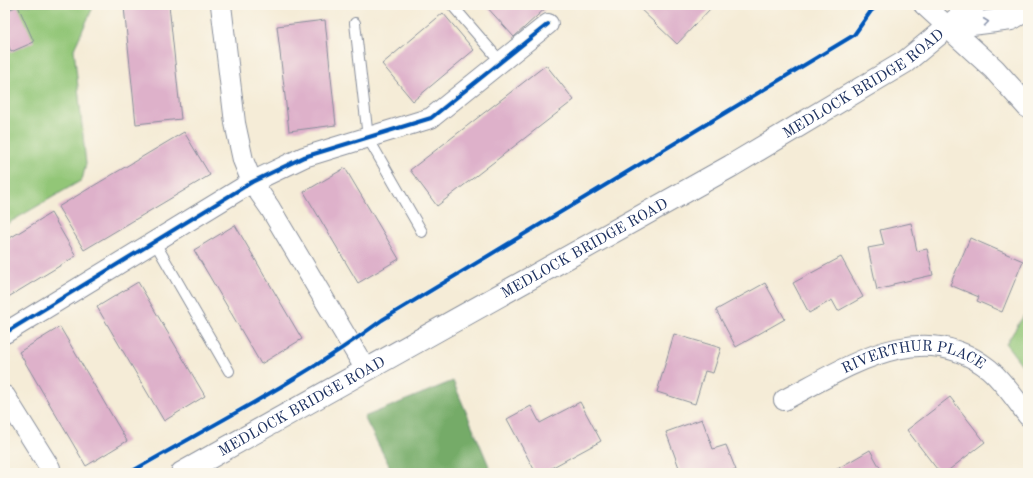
<svg xmlns="http://www.w3.org/2000/svg" width="1033" height="478" font-family="'Old Standard TT',serif">
<rect width="100%" height="100%" fill="#fbf7ec"/>
<filter id="ink" filterUnits="userSpaceOnUse"><feTurbulence type="fractalNoise" baseFrequency=".025" numOctaves="2"/><feDisplacementMap in="SourceGraphic" scale="8" xChannelSelector="R" yChannelSelector="G"/><feConvolveMatrix kernelMatrix="1 2 1 2 8 2 1 2 1" color-interpolation-filters="sRGB"/></filter>
<filter id="wash" filterUnits="userSpaceOnUse"><feTurbulence type="fractalNoise" baseFrequency=".012" numOctaves="4" result="noise"/><feDisplacementMap in="SourceGraphic" scale="16" xChannelSelector="R" yChannelSelector="G"/><feGaussianBlur stdDeviation="0.9" result="paint"/><feColorMatrix in="noise" values="0 0 0 0 0 0 0 0 0 0 0 0 0 0 0 0 0 1.4 0 .05"/><feComposite in="paint" operator="in"/></filter>
<g filter="url(#wash)">
<rect width="100%" height="100%" fill="#f5ecd7"/>
<path fill="#92c677" stroke="#567a6a" d="M5 5H94L74 49 86 164 82 180 5 225Z
M1028 309V373L1006 344Z"/>
<path fill="#75ab68" stroke="#486d63" d="M453 381 492 473H393L364 417Z"/>
<g id="blocks">
<path fill="#deb1ca" d="M148 5H169L181 119 136 124 124 7Z
M485 5H549L514 37Z
M636 5H706L710 9 677 44Z
M18 6 34 42 11 52 5 37V11Z
M443 13 474 50 413 101 382 64Z
M325 20 336 125 289 131 277 26Z
M546 65 574 100 437 206 410 170Z
M184 132 210 175 84 250 58 207Z
M345 168 399 259 358 283 304 192Z
M51 213 76 256 5 299V241Z
M911 223 917 251 927 249 933 275 893 284V286L877 290 868 248 884 245 880 230Z
M235 225 302 339 261 364 194 250Z
M970 238 1023 261 1002 312 977 301 979 297 950 285Z
M841 257 863 297 838 311 832 300 809 313 793 283Z
M138 282 205 396 164 421 97 307Z
M765 283 785 319 736 347 716 310Z
M60 327 127 441 86 466 19 352Z
M674 334 721 348 713 373 705 371 695 404 657 392Z
M950 397 985 442 945 473H940L907 430Z
M580 402 601 441 542 473H536L507 419 531 406 540 423Z
M702 419 713 449 726 445 736 470 727 473H681L666 432Z
M870 450 883 473H830Z"/>
</g>
</g>
<g filter="url(#ink)">
<use href="#blocks" fill-opacity="0" stroke="#888e9a" stroke-width="1"/>
<g fill="none" stroke-linecap="round" stroke-linejoin="round">
<defs>
<path id="lane" d="M452 5 501 62
M355 23 368 138 422 232
M154 241 229 371"/>
<g id="street">
<path d="M221 5 235 123 243 160 252 182 270 208 366 370"/>
<path d="M924 5 948 27"/>
<path d="M5 333 252 182 304 157 431 118 548 24"/>
<path d="M5 396 50 468"/>
<path id="s1" d="M784 400C848 367 921 315 989 369 1004 382 1016 400 1028 416"/>
</g>
<g id="secondary">
<path d="M948 27 994 69 1028 107"/>
<path id="s2" d="M182 473 731 166 905 62 974 5"/>
</g>
<path id="highway" d="M948 27 1011 19 1028 9"/>
</defs>
<use href="#lane" stroke="#888e9a" stroke-width="12"/>
<use href="#street" stroke="#888e9a" stroke-width="22"/>
<use href="#secondary" stroke="#888e9a" stroke-width="24"/>
<use href="#highway" stroke="#888e9a" stroke-width="24"/>
<use href="#lane" stroke="#fff" stroke-width="10"/>
<use href="#street" stroke="#fff" stroke-width="20"/>
<use href="#secondary" stroke="#fff" stroke-width="22"/>
<use href="#highway" stroke="#fff" stroke-width="22"/>
<defs>
<path id="cycleway" d="M5 333 252 182 304 157 431 118 548 24
M129 473C214 424 303 379 382 320L854 35 871 11 879 5"/>
</defs>
<use href="#cycleway" stroke="#fbf7ec" stroke-width="6"/>
<use href="#cycleway" stroke="#0057b8" stroke-width="4"/>
</g>
<defs><path id="oneway-chevron" d="M-2-3.5L2.5 0L-2 3.5" fill="none" stroke-width="1.6" stroke-linecap="round" stroke-linejoin="round"/></defs>
<use stroke="#8d97ae" href="#oneway-chevron" transform="translate(986 22) rotate(-7)"/>
</g>
<g text-anchor="middle" stroke-width="4" stroke-linejoin="round" paint-order="stroke">
<g font-size="15" fill="#1b2f5e" stroke="#fbf7ec">
<text dy="5" stroke="none"><textPath href="#s2" startOffset="785">MEDLOCK BRIDGE ROAD</textPath></text>
<text dy="5" stroke="none"><textPath href="#s2" startOffset="461">MEDLOCK BRIDGE ROAD</textPath></text>
<text dy="5" stroke="none"><textPath href="#s1" startOffset="141">RIVERTHUR PLACE</textPath></text>
<text dy="5" stroke="none"><textPath href="#s2" startOffset="137">MEDLOCK BRIDGE ROAD</textPath></text>
</g>
</g>
<rect width="1033" height="478" fill="none" stroke="#fbf7ec" stroke-width="20"/>
</svg>
